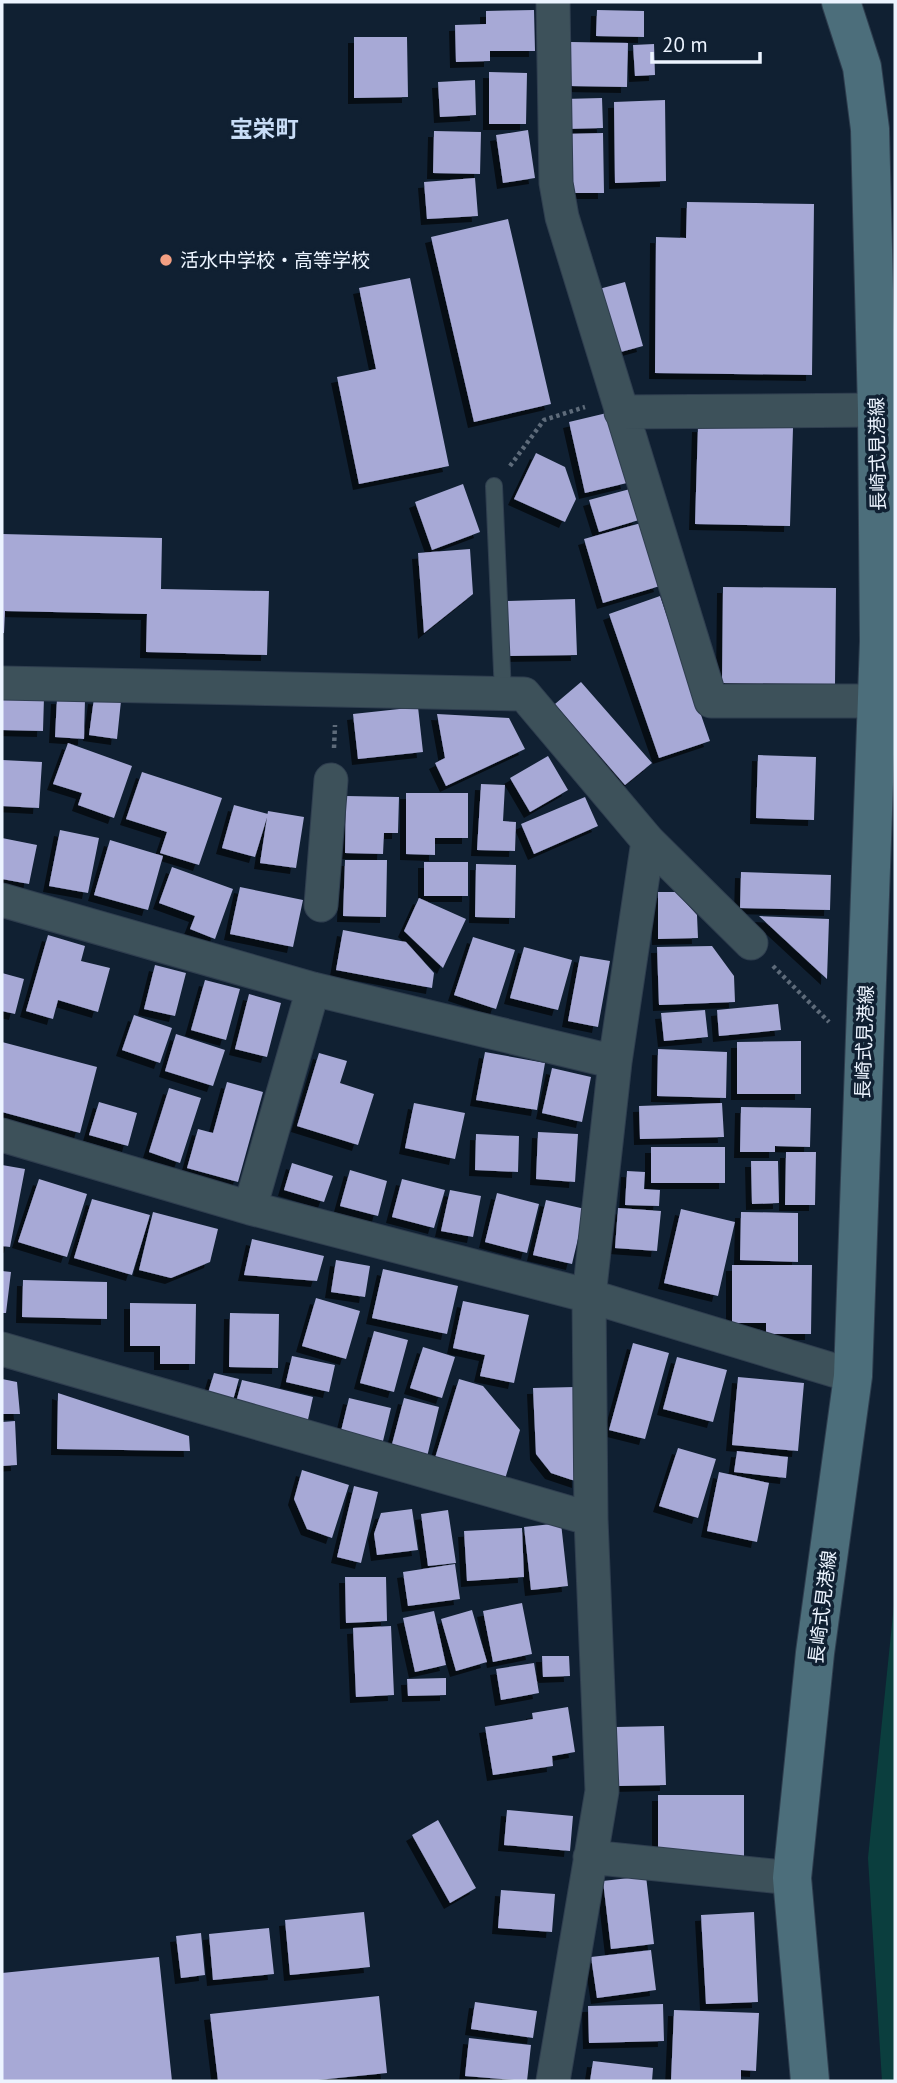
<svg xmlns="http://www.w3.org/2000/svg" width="897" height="2083" font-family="'PT Sans','Noto Sans JP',sans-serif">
<defs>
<filter id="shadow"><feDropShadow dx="-6" dy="6" stdDeviation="0" flood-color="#0009"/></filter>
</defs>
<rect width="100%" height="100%" fill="#102032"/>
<path fill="#0b3e3e" d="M895 1595V2081H882L868 1858Z"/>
<path fill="#a7a9d6" filter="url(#shadow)" d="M534 10 535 51H490V61L456 62 455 25 486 24V11Z
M597 10 644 11V37L596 36Z
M354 37H407L408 97 354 98Z
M571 42 628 43 627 87 571 86Z
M654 44 655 75 635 76 633 45Z
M489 72 527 73 526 124H489Z
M475 80 476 115 440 117 438 82Z
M602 98 603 128 565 129 564 99Z
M665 100 666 181 615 183 614 102Z
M528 130 535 178 503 183 496 135Z
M434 131 481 132 480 174 433 173Z
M603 133 604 193H566L565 134Z
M475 178 478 216 427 219 424 182Z
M687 202 814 204 812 375 655 373 656 237 686 238Z
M508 219 551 404 474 422 431 237Z
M410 278 449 466 359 484 337 377 376 369 359 288Z
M625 282 643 346 617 353 599 289Z
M611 412 627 483 585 493 569 422Z
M698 426 793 428 790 526 695 524Z
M536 453 565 467 576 499 565 522 514 499Z
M463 484 480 532 432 550 415 502Z
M630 489 639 520 599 532 589 500Z
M641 523 660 586 603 603 584 539Z
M2 534 162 538 161 589 269 591 267 655 146 652 147 614 5 611 4 633H2Z
M470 549 473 594 424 633 418 553Z
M723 587 836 588 835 684 722 683Z
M660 596 710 741 659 758 609 614Z
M575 599 577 655 508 656 507 601Z
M581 682 652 763 625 785 555 704Z
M2 696 44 697 43 731 2 730Z
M57 698 85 699 84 739 55 737Z
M94 698 121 701 117 739 89 735Z
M418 707 423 752 358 759 353 714Z
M437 714 509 718 525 749 446 786 435 763 445 758Z
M68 743 132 766 114 818 78 805 82 793 53 784Z
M758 755 816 757 814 820 756 818Z
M548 756 568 790 530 812 510 778Z
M2 760 42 762 39 808 2 806Z
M142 772 222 798 199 865 160 853 167 832 126 819Z
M481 784 505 785 503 821 516 822 515 851 477 850Z
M406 793H468V838H435V855L406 854Z
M346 796 399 797 398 833H384L383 854 345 853Z
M585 797 598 826 534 854 521 824Z
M234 805 268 814 255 857 222 848Z
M268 811 304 817 296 868 260 863Z
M60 830 99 838 88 893 49 886Z
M2 838 37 845 29 884 2 879Z
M110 840 163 856 148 910 94 895Z
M345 860H387L386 917 343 916Z
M424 862H468V896H424Z
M476 864 516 865 515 918 475 917Z
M172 867 233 889 215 939 190 929 195 916 159 903Z
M741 872 831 875 830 910 740 908Z
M240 887 303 900 293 947 230 934Z
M658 892H676L697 915 698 938 658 939Z
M419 898 466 919 443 968 404 931Z
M759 916 829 919 827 979Z
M343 930 406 942 434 973 432 988 336 970Z
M48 935 85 946 81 961 110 968 98 1012 58 1000 53 1019 26 1011Z
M473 937 515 950 496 1009 454 995Z
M712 946 734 976 735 1002 659 1005 657 947Z
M524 947 572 960 558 1010 510 998Z
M580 956 610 961 598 1027 568 1021Z
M155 965 186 973 175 1016 144 1009Z
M2 973 24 979 15 1014 2 1011Z
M205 980 240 989 226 1040 191 1030Z
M249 994 281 1003 267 1057 235 1049Z
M778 1004 781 1030 719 1036 717 1010Z
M705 1010 708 1037 664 1041 661 1013Z
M134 1015 172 1028 160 1063 122 1050Z
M176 1034 225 1050 213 1086 165 1071Z
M801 1041V1094H737V1042Z
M2 1042 97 1067 80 1133 2 1112Z
M658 1049 727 1052 726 1098 657 1096Z
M485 1052 545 1063 537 1110 476 1100Z
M319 1053 347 1061 340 1083 374 1094 358 1145 297 1126Z
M552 1068 591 1077 582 1122 542 1113Z
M227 1082 263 1092 238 1182 187 1168 198 1129 213 1133Z
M169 1088 201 1098 180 1163 149 1152Z
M99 1102 137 1113 128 1146 89 1135Z
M414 1103 465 1113 455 1159 405 1148Z
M722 1103 724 1137 640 1139 639 1106Z
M741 1107 811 1108 810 1147 775 1146V1152H740Z
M538 1132 578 1134 575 1182 536 1179Z
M476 1134 519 1136 518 1172 475 1170Z
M651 1147H725V1183H651Z
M786 1152H816L815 1205H785Z
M751 1161H778L779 1203 752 1204Z
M292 1163 333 1176 324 1202 284 1190Z
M2 1165 25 1169 10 1247 2 1246Z
M350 1170 387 1181 378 1216 340 1206Z
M627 1171 645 1172 644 1189 660 1190 659 1206 625 1205Z
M39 1179 87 1194 67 1257 18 1242Z
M402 1179 445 1190 434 1228 392 1217Z
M450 1190 481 1196 473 1237 441 1231Z
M497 1193 539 1204 527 1253 485 1242Z
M92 1199 150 1215 132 1275 74 1258Z
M546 1200 585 1209 572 1264 533 1255Z
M618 1208 661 1211 657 1251 615 1248Z
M681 1209 735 1222 718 1296 664 1283Z
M153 1212 218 1229 210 1262 171 1278 139 1270Z
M741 1212 798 1213V1262L740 1260Z
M252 1239 324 1256 317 1281 244 1275Z
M336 1260 370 1266 365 1297 331 1292Z
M732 1265H812L811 1334H766V1323H732Z
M383 1269 458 1286 447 1334 372 1318Z
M2 1271 11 1272 6 1313H2Z
M23 1280 107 1282V1319L22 1317Z
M316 1298 360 1311 346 1359 302 1346Z
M463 1301 529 1315 514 1383 480 1376 485 1355 453 1348Z
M130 1303 196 1304 195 1364H160V1346H130Z
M230 1313 279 1314 278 1368 229 1367Z
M374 1331 408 1340 394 1392 360 1383Z
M633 1343 669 1353 645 1439 609 1430Z
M423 1347 455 1357 442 1398 410 1388Z
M292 1356 335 1365 329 1392 286 1382Z
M677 1357 727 1370 713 1422 663 1409Z
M214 1373 239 1379 233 1400 208 1393Z
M738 1377 804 1383 798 1451 732 1445Z
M2 1379 17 1382 20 1414H2Z
M459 1379 483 1386 520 1430 505 1479 435 1458Z
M242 1380 313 1397 307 1424 235 1406Z
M575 1387 578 1482 551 1473 536 1454 533 1388Z
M58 1393 189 1436 190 1451 57 1449Z
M349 1398 391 1408 383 1441 341 1431Z
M404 1398 439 1407 427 1457 391 1448Z
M15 1421 17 1465 2 1466V1422Z
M678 1448 716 1459 698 1518 659 1506Z
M737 1451 788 1457 786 1478 734 1472Z
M302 1470 349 1485 332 1538 307 1529 294 1499Z
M719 1472 769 1483 757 1542 707 1531Z
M354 1486 378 1492 361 1563 337 1557Z
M412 1509 418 1550 377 1555 374 1534 381 1513Z
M448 1510 456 1563 428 1566 421 1514Z
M561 1523 568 1586 531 1590 524 1527Z
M522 1528 524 1577 467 1581 464 1531Z
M455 1564 460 1599 408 1606 403 1572Z
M345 1577H386L387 1621 346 1623Z
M522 1603 532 1654 493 1662 483 1611Z
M472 1610 487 1662 456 1671 441 1619Z
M434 1611 446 1665 415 1672 403 1618Z
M391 1626 394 1695 356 1697 353 1628Z
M542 1656H569L570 1676 543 1677Z
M534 1663 539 1693 501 1700 496 1669Z
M446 1678V1695L408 1696 407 1679Z
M568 1707 575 1752 552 1756 553 1766 493 1775 485 1727 533 1719 532 1713Z
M664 1726 666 1785 618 1786 616 1727Z
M658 1795H744V1857H658Z
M507 1810 573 1816 570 1851 504 1845Z
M438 1820 476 1888 450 1903 412 1835Z
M646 1876 654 1944 611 1949 603 1881Z
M501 1890 555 1894 552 1932 498 1928Z
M364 1912 370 1967 290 1975 285 1920Z
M754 1912 758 2002 706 2004 701 1915Z
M269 1928 274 1974 213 1980 209 1934Z
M201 1933 205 1975 181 1978 176 1936Z
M651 1950 656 1990 597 1998 591 1957Z
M159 1957 172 2081H2V1973Z
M379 1996 387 2073 308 2081H218L210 2014Z
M475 2002 537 2011 533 2038 471 2029Z
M663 2004 664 2041 589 2043 588 2006Z
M674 2010 759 2013 756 2071 741 2070V2081H671Z
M469 2038 531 2045 527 2081 465 2076Z
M593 2061 653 2068 652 2081H590Z"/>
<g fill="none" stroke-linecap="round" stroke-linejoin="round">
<defs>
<path id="lane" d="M494 486 503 694"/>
<path id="street" d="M553 2 556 183 562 217 711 701H877
M621 412 877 410
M2 683 524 694 648 841 751 943
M2 900 313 989 615 1062 589 1296 591 1519 602 1791 553 2081
M321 905 331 780
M615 1062 648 841
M2 1135 250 1208 589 1296 853 1376
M250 1208 313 989
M2 1349 591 1519
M590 1857 792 1878"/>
<path id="secondary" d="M810 2081 792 1878 815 1653 853 1376 879 641 877 410 870 129 862 67 841 2"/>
</defs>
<use href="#lane" stroke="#2f3e4f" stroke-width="18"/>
<use href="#street" stroke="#2f3e4f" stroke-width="35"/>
<use href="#secondary" stroke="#2f3e4f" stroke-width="40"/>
<path stroke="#5e6b7a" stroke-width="4.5" stroke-dasharray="3.5 3.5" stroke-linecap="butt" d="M510 466 544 420 585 407
M334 748 335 725
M773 966 829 1022"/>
<use href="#lane" stroke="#3d515a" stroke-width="16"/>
<use href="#street" stroke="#3d515a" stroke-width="33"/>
<use href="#secondary" stroke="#4c6e7b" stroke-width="38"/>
</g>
<circle fill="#f39f82" stroke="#102032" stroke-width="2.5" cx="166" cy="260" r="7"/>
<g text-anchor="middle" stroke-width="7" stroke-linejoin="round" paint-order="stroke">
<g font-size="19" fill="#ecf4ff" stroke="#102032" text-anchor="start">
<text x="180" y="267">活水中学校・高等学校</text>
</g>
<g font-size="19" fill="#ecf4ff" stroke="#102032">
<text transform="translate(877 454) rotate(-91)" y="7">長崎式見港線</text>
<text transform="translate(864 1042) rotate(-88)" y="7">長崎式見港線</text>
<text transform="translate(822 1607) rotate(-83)" y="7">長崎式見港線</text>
</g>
<g font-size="23" font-weight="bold" fill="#c8ddf7" stroke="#102032">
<text x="264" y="137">宝栄町</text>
</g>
</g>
<rect width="897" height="2083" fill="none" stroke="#ecf4ff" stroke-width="7"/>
<path d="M652 52v10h108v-10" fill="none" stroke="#ecf4ff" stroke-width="3.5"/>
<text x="662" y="52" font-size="21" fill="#ecf4ff" stroke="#102032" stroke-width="5" paint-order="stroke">20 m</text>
</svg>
